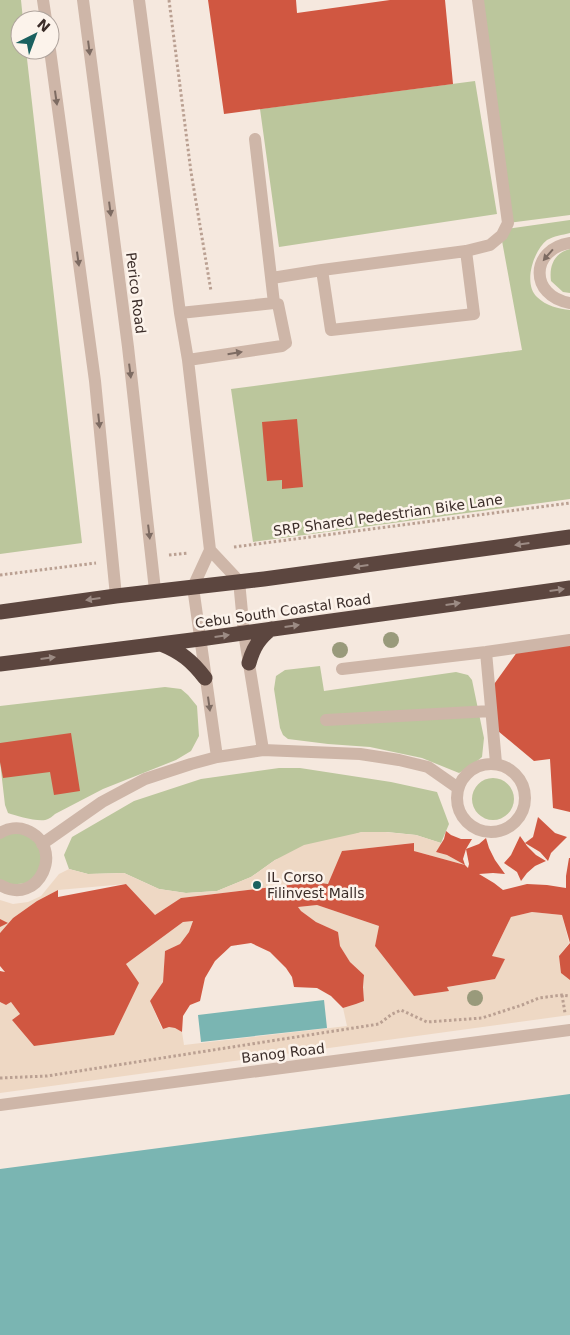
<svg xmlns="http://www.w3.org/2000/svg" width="570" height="1335" font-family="'DejaVu Sans',sans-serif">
<rect width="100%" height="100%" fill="#f5e8de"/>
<path fill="#bbc69c" d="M0 0H21L23 20H20V50H26L82 543 0 554Z
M478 0H570V215L508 223Z
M475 81 497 214 279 247 260 109Z
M570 220V233C562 235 554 236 547 240 533 251 523 284 537 297 546 306 559 309 570 310V499L253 542 231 389 522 350 500 230Z
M570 249V293L563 292 551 281C549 266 554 253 570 249Z
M320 666 324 691 456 672 468 675 472 680 484 738 482 757 470 767 459 773 422 758 370 747 328 744 288 739 283 735 280 728 274 689 276 676 285 670Z
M165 687 181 689 188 695 197 706 199 736 191 751 176 760 103 789 55 814C54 815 49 819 48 819 41 823 16 816 8 813L5 805 0 762V706Z
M279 768H300L391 782 437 792 449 824 441 843 416 835 387 832H362L275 860 251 877 217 891 186 893 159 889 124 873 88 874 69 869 64 855 72 837 134 801 201 779Z
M472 799a21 21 0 1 1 42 0a21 21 0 1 1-42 0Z
M21 828 46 851 35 883 0 885V833Z"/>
<path fill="#eed8c4" d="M362 832H385L416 835 441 843V845L436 852 447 855 465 865 414 851 413 843 343 851 328 884 314 882 182 898 155 915 126 884 58 890 37 901 13 918 0 933V900L13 904 28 902 41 896 59 874 69 869 88 874 124 873 159 889 186 893 217 891 251 877 275 860 304 845Z
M317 905 379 926 375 946 414 996 448 991 447 987 495 979 504 960 492 956 511 917 532 912 562 915 569 943 559 956 570 980V1015L0 1093V1002L6 1005 11 1002 20 1014 12 1020 34 1046 138 983 126 964 183 922 193 921 189 932 180 944 165 951 163 982 150 1001 162 1029 169 1027 175 1028 182 1032 184 1045 347 1026 343 1008 356 1004 364 1001 363 987 364 975 350 962 340 946 337 932 316 922 301 911 298 907Z"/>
<path fill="#7ab5b2" d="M324 1000 327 1028 201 1042 198 1015Z
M570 1094V1335H0V1169Z"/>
<path fill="#d05741" d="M208 0H296L297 13 390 0H445L453 84 224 114Z
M297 419 303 487 282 489V480L267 481 262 422Z
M570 640V812L553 808 550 759 534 761 498 731 492 687 520 648Z
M71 733 80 791 54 795 50 772 3 778 0 762V743Z
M538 817 555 833 567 837 551 853 548 861 540 852 525 843 527 846 536 855 546 861 535 866 527 873 521 881 517 872 504 863 511 855 520 836 525 843 533 837Z
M446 831 451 835 461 839H472L466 849 463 859 465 865 468 868 469 864 466 849 479 844 486 838 489 848 495 860 505 874 493 873 479 874 494 883 503 890 527 884 547 885 566 888V876L569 858H570V980L561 973 559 956 570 943 562 915 532 912 511 917 492 956 505 959 495 979 447 987 449 991 414 996 375 946 379 926 317 905 298 907 301 911 316 922 338 932 340 946 350 962 364 975 363 987 364 1001 356 1004 343 1008 331 996 317 988 294 987 292 977 286 968 270 952 251 943 231 946 215 961 205 978 200 1001 190 1005 183 1016 182 1032 175 1028 169 1027 163 1029 150 1001 163 982 165 951 180 944 189 932 193 921 183 922 126 964 139 983 114 1035 34 1046 12 1020 20 1014 11 1002 6 1005 0 1002V971L5 972 0 966V933L13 918 37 901 58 890V897L126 884 155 915 181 898 314 882 328 884 342 851 414 843V851L465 865 447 855 436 852 444 839Z
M0 919 8 923 0 927Z"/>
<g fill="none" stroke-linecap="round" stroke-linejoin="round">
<path stroke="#baa092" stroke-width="3" stroke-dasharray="2.5 2.5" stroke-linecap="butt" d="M169 0 191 172 211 291
M234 547 570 503
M169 555 188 553
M0 575 96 563
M562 995 565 1013
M0 1078 47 1076 379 1024 392 1014 401 1010 427 1022 482 1018 522 1005 539 998 562 995 570 996"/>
<path stroke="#ceb6a8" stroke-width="12" d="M43 0 46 20
M83 0 128 347 155 590
M139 0 180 313 188 360 210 550
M50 50 95 381 116 596
M570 243C530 249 529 296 570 303
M322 270 331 330 474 314 466 251
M272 278 322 270 466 251 490 245 502 235 508 223 478 0
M180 313 274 303
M188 360 282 346 286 343 278 304 274 303 255 139
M210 550 239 581 244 633 263 750
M210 550 193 587 217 757
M486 652 496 763
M342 669 486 652 570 640
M326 720 491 711
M457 798a34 34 0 1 1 68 0a34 34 0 1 1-68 0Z
M0 833C8 828 18 827 26 830 67 846 39 908 0 885
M42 844 102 802 145 779 191 764 217 757 263 750 360 754 399 760 428 767 458 788
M0 1105 570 1030"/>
<path stroke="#5c463f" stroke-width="15" d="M0 612 116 596 264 579 570 537
M161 644C181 652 192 661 205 678
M249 663C253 648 259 638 271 629
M0 664 200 639 570 588"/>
</g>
<g fill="#999a7b">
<circle cx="391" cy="640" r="8"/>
<circle cx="340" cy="650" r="8"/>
<circle cx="475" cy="998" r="8"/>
</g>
<defs><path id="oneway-solid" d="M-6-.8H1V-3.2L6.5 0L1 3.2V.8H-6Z" transform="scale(1.25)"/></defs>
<g fill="#7d6b62">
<use href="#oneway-solid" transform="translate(89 48) rotate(83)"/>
<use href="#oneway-solid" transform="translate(56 98) rotate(82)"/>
<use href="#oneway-solid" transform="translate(110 209) rotate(83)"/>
<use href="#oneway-solid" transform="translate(548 255) rotate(131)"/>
<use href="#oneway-solid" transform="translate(78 259) rotate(82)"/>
<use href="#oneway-solid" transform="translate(235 353) rotate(-9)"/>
<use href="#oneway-solid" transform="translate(130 371) rotate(83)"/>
<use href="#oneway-solid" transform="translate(99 421) rotate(84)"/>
<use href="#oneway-solid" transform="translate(149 532) rotate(83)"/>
<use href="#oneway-solid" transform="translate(209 704) rotate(82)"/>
</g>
<g fill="#9c8b84">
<use href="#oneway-solid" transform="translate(522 544) rotate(172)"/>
<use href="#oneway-solid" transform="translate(361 566) rotate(172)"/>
<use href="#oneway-solid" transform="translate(557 590) rotate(-8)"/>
<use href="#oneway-solid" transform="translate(93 599) rotate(172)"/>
<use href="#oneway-solid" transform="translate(453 604) rotate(-8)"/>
<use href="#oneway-solid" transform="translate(292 626) rotate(-8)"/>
<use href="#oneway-solid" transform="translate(222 636) rotate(-8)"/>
<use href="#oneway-solid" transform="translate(48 658) rotate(-7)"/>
</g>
<circle fill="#1a605f" stroke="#fcf3eb" stroke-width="2" cx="257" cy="885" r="5"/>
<g text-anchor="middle" stroke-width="5" stroke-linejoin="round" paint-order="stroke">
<g font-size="14" fill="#3b2d29" stroke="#fcf3eb">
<text transform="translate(136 293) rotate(83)" y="5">Perico Road</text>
<text transform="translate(388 515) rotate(-8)" y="5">SRP Shared Pedestrian Bike Lane</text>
<text transform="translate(283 611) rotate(-8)" y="5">Cebu South Coastal Road</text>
<text transform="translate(283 1053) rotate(-7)" y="5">Banog Road</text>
</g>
<g font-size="14" fill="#3b2d29" stroke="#fcf3eb" text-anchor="start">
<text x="267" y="882">IL Corso<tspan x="267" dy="16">Filinvest Malls</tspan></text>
</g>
</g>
<g transform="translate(35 35) rotate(42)"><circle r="24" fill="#fcf3eb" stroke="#afa49d"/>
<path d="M0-4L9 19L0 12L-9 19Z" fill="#1a605f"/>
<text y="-8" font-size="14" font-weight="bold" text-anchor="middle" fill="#3b2d29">N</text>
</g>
</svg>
